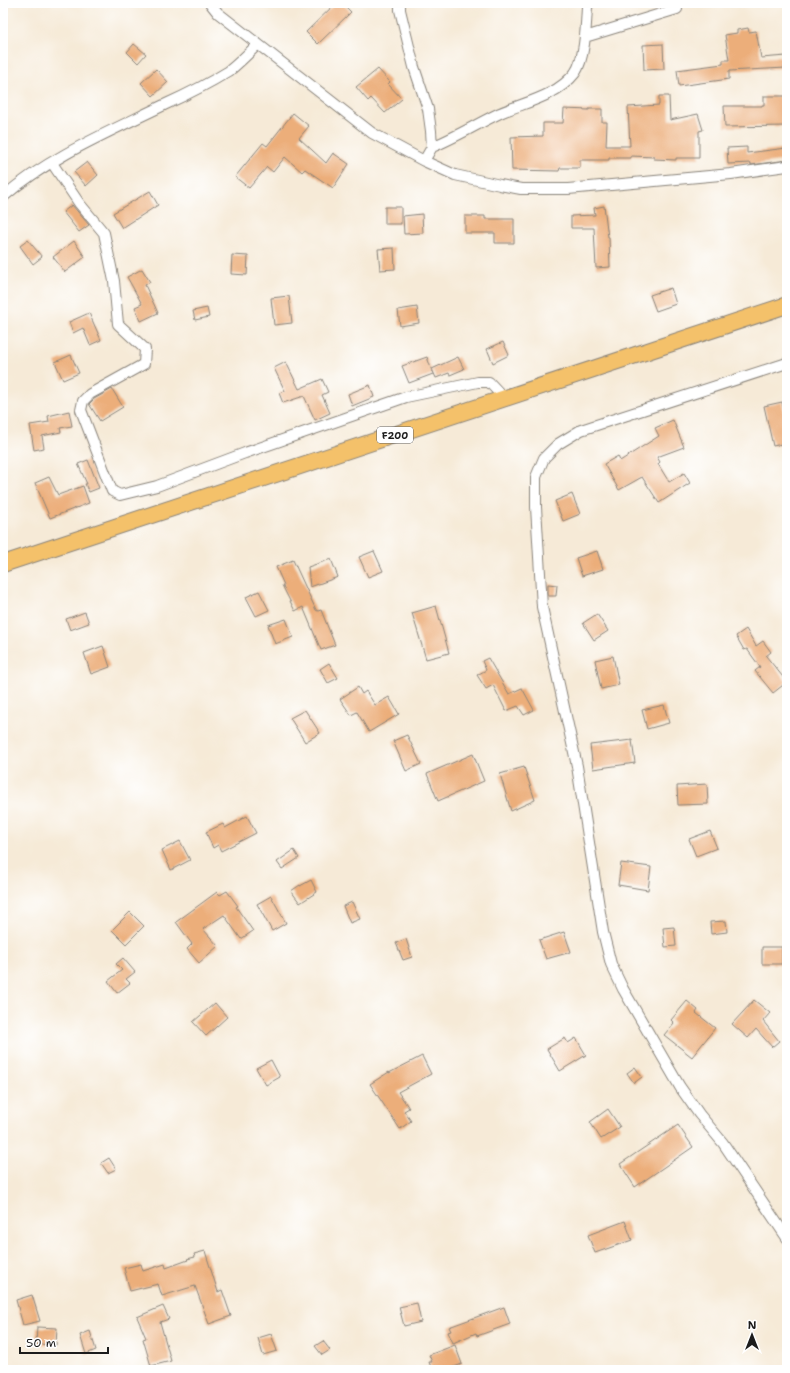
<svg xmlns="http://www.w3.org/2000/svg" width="790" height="1373" font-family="'Shantell Sans',sans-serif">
<rect width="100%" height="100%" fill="#fff"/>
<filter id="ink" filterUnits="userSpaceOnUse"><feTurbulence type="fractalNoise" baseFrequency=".025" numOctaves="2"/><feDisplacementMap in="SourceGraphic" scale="8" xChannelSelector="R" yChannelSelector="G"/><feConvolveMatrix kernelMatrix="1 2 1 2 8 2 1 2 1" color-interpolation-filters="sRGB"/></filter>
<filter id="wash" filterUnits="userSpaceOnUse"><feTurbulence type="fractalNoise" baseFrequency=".012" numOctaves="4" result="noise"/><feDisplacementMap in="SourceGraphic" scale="16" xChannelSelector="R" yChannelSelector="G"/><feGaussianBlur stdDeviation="0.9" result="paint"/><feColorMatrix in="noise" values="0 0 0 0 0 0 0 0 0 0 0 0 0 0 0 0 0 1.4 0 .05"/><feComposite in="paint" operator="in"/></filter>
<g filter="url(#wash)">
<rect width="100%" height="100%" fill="#f6ead7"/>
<g id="blocks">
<path fill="#ecae7a" d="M336 3H342L351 12 318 44 306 32Z
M748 28 749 32 756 31 761 58 786 56V68L729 71V79L679 86 677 70 723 64V60H729L725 35 737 33V30Z
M134 44 146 54 138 63 127 52Z
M663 44 664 69 644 70 643 45Z
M156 69 168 82 153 96 141 83Z
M378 69 390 82 388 84 402 99 385 113 371 98 368 101 356 87Z
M659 96H669L670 120 698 114 703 130 699 131V158H676V160L654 159V157L631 156V158H609V160H580V168H560L559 171 512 170 511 137 543 136V123H563L564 109 589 110V109H602V122H607L606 146H630L628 107 659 105Z
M764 96H787V126L725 127 724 106H762V105H764Z
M293 113 309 126 299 138 326 163 333 153 349 164 333 188 305 169 302 172 285 157 273 172 267 167 249 188 235 177 263 143 267 146Z
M747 147V153L787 148V160L751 165V163L728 164 727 148Z
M87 162 98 175 86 186 74 172Z
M150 191 158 205 122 228 113 213Z
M72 205 89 225 79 232 63 212Z
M604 206 608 237H609L610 267 596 268 594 228H571V216L595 215 594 208Z
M385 207H401V224H385Z
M422 214 423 233 404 234 403 216Z
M465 216H485V219H514V243H495V233H465Z
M28 240 42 257 33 264 20 246Z
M74 241 85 257 65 272 53 257Z
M394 248 395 269 380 270 378 249Z
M232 255 248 256 247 275 231 274Z
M142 269 150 282 145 285 158 313 141 321 135 307 142 304 127 277Z
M671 288 676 304 656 311 650 295Z
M289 296 292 323 274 325 271 298Z
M417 307 419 323 400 326 398 310Z
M207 308 209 317 195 320 193 311Z
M89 313 101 340 90 345 83 328 73 333 69 322Z
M503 342 509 355 493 363 487 349Z
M71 355 79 373 63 380 55 362Z
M427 357 433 374 409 383 402 366Z
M458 357 464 369 450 375 449 373 436 378 432 369Z
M286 362 299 389 322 379 328 392 322 395 330 413 315 420 304 396 283 403 279 393 285 391 274 368Z
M370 385 374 397 352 406 348 394Z
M112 389 123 407 100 421 89 404 94 399Z
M782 402 787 424V443L773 446 764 406Z
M69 411 72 426 60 428 61 432 42 436 44 448 34 450 30 425 49 422 48 416Z
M673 420 684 447 657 457 660 462 658 464 669 482 684 473 690 483 659 503 642 477 619 490 604 464 618 456 620 461 659 436 655 428Z
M88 460 99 488 89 492 85 484H87L78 464Z
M49 477 58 495 83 486 89 503 50 518 35 483Z
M572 494 580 514 563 521 555 501Z
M374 551 383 571 368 577 359 557Z
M597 551 603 569 582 576 576 558Z
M331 559 338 577 310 587 308 567Z
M293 560 316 610 318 611 321 610 335 645 321 650 303 607 295 611 282 585H284L276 567Z
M548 584 557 585 556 596H548Z
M259 591 269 610 256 616 246 597Z
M436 606 449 653 426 659 412 613Z
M85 612 89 623 70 630 66 619Z
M597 614 608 631 594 640 583 623Z
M286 619 293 637 275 644 268 625Z
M746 629 756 646 763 641 771 652 766 656 787 682 773 693 755 671 760 667 747 649 744 650 736 636Z
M103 646 110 667 91 674 84 653Z
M613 656 619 685 601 689 595 660Z
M488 658 509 694 522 688 534 710 524 715 518 706 506 711 493 685 486 689 477 675 486 670 482 661Z
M329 663 338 678 328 683 320 669Z
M358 687 362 694 366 691 375 705 389 697 399 714 369 732 357 712 351 715 340 699Z
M664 705 669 723 647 729 642 710Z
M305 710 320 733 305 742 290 718Z
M407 735 421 764 406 771 393 741Z
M632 740 635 763 593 769 590 745Z
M473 754 484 781 438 801 427 774Z
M524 767 535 800 511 811 500 774Z
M707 784 708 804 678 805 677 786Z
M247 816 256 833 221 851 218 845 213 848 206 832 223 824 225 828Z
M710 831 717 848 696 856 689 839Z
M180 841 190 860 171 870 162 850Z
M294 850 299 858 282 869 277 862Z
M621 863 651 867 648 890 618 885Z
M311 880 317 892 300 903 291 891 300 885V886Z
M227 891 238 906 236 907 253 931 241 939 224 915 203 929 218 946 199 963 187 949 192 944 176 922 217 892 220 895Z
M271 896 286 923 272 931 257 904Z
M352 902 360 919 350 923 343 906Z
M130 912 144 926 126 944 112 930Z
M726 921 727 932 711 934 710 922Z
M674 927 676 946 665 947 663 928Z
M564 932 571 952 546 959 539 940Z
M406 939 412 957 403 960 396 943Z
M762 947H782V964H762Z
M123 958 135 972 126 979 130 983 117 993 108 981 122 970 116 964Z
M754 1000 770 1013 763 1021 779 1041 772 1047 756 1029 748 1038 732 1024Z
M687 1001 698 1010 696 1013 715 1028 692 1057 664 1035 674 1023 671 1020Z
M215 1003 227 1017 206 1036 193 1022Z
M565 1038 568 1043 576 1038 586 1055 560 1071 547 1049Z
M422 1056 431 1074 398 1092 409 1108 404 1111 411 1121 400 1129 370 1084 389 1072V1073Z
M271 1060 280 1077 266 1085 256 1068Z
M635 1067 642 1077 634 1083 627 1073Z
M608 1109 620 1127 601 1139 590 1122Z
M678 1125 693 1147 635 1187 620 1164Z
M109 1158 116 1169 108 1173 101 1163Z
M625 1221 632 1240 595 1253 588 1235Z
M205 1251 218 1292 222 1290 231 1316 209 1324 195 1286 162 1296 158 1284 130 1291 124 1268 141 1264 143 1271 165 1264 166 1268 188 1260 187 1259 195 1257 194 1254Z
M32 1295 40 1321 23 1325 16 1300Z
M417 1303 421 1322 404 1326 399 1307Z
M163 1306 169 1319 160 1322 171 1361 151 1366 143 1339 146 1338 137 1317Z
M504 1307 510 1324 477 1336 476 1333 453 1343 448 1332 451 1331 449 1327Z
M37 1327 57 1328 56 1345 36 1344Z
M90 1331 96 1350 86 1354 80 1335Z
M271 1334 277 1351 263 1355 258 1338Z
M323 1341 330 1350 322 1355 315 1346Z
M455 1345 462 1364 446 1370H432L429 1362H432L429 1355Z"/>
</g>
</g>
<g filter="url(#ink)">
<use href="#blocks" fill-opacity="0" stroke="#89837a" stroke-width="1"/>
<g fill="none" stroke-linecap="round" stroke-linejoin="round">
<defs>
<path id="street" d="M210 3 218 13 372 133 424 161 455 175 500 185 521 189H568L731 174 787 166
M400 3V10L414 67 428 109 431 131 432 147 424 161
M585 37 677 9
M432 147C456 137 477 124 500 113 526 102 557 96 575 73 585 59 586 25 587 7L589 3
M52 163 79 203 104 233 114 281 118 324 145 349 144 364 90 394 83 401 81 410 112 491 120 495 157 486 245 453 406 397 478 382H489L505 399
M3 197C49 157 109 132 164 105 186 95 208 84 229 71 239 63 249 53 258 44
M787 363 581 430 558 444 544 458 536 477V507L542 607 577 766 603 932 611 964 623 989 680 1087 699 1114 723 1143 787 1238"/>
<path id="primary" d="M3 564 787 305"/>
</defs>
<use href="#street" stroke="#89837a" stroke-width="12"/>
<use href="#primary" stroke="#89837a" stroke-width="18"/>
<use href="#street" stroke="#fff" stroke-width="10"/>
<use href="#primary" stroke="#f4c16b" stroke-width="16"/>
</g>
</g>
<g text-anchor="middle" stroke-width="3" stroke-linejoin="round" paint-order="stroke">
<rect fill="#fff" stroke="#606060" stroke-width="1" x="377" y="427" width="36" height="16" rx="3"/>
<g font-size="10" font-weight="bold" fill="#1c1c1c">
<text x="395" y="439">F200</text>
</g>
</g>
<rect width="790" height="1373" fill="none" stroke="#fff" stroke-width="16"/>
<g transform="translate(752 1335)" stroke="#ffffff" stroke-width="3" paint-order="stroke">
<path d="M0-3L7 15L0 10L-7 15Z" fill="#1c1c1c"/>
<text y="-6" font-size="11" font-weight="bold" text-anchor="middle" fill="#1c1c1c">N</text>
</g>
<path d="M20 1347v6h88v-6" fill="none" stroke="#1c1c1c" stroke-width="2"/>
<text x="26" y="1347" font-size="12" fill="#1c1c1c" stroke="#ffffff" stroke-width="3" paint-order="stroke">50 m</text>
</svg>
